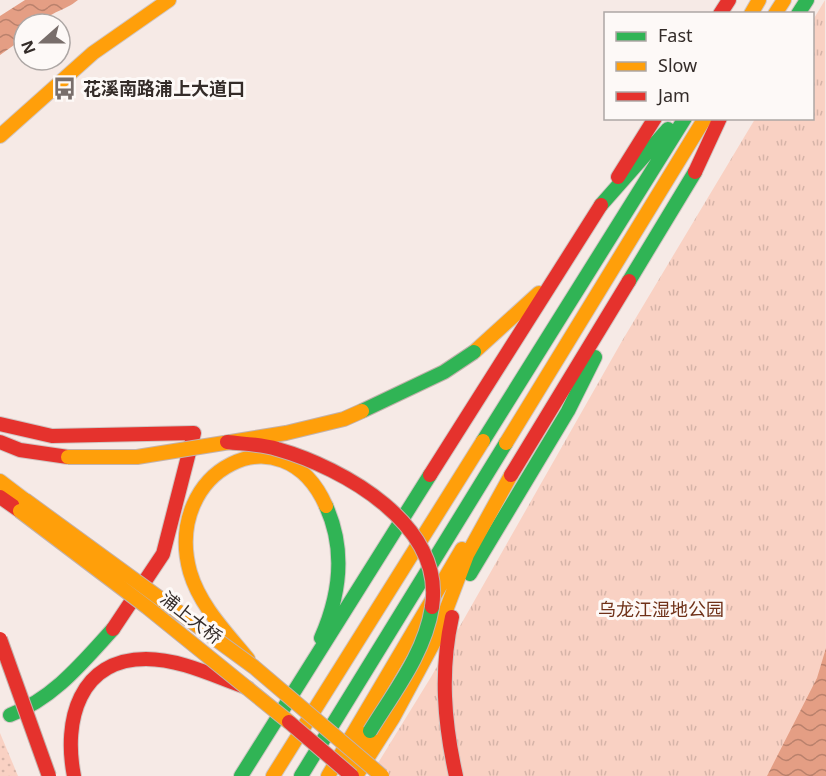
<svg xmlns="http://www.w3.org/2000/svg" width="826" height="776" font-family="'Noto Sans','Noto Sans SC',sans-serif">
<defs>
<pattern id="grass-dots" width="8" height="8" patternUnits="userSpaceOnUse" patternTransform="scale(1.5)"><rect width="8" height="8" fill="#f9d1c3"/><path d="M2 2h.1M6 6h.1" fill="none" stroke="#d6b4a8" stroke-width="1.8" stroke-linecap="round"/></pattern>
<pattern id="park-tufts" width="24" height="20" patternUnits="userSpaceOnUse" patternTransform="scale(1.5)"><rect width="24" height="20" fill="#f9d1c3"/><path d="M3 7l-1-3M5 7V3M7 7l1-3M15 17l-1-3M17 17v-4M19 17l1-3" fill="none" stroke="#d6b4a8"/></pattern>
<pattern id="water-waves" width="16" height="10" patternUnits="userSpaceOnUse" patternTransform="scale(1.5)"><rect width="16" height="10" fill="#e49e84"/><path d="M0 5q4-4 8 0t8 0" fill="none" stroke="#ba816c"/></pattern>
</defs>
<rect width="100%" height="100%" fill="#f6eae6"/>
<path fill="url(#grass-dots)" d="M0 733 18 776H0Z"/>
<path fill="url(#park-tufts)" d="M825 0 826 702 788 776H370L431 677 622 341 755 119 812 118 813 20Z"/>
<path fill="url(#water-waves)" d="M25 0H78C63 12 53 10 40 24H24V38L0 55V16Z
M826 648V776H767L817 678Z"/>
<g fill="none" stroke-linecap="round" stroke-linejoin="round">
<defs>
<path id="fast" d="M798 14 807 0
M601 205 668 129
M629 281 695 172
M483 441 685 118
M470 574 568 411 595 357
M321 638C340 595 346 550 326 506
M10 715C54 698 82 663 113 629
M241 776 430 475
M301 776 506 443"/>
<path id="slow" d="M751 14 759 0
M775 14 784 0
M0 136 93 53 169 0
M474 352 539 293
M506 443 705 118
M0 481 25 500
M248 659C226 632 200 606 190 572 162 470 283 408 326 506
M350 765 370 731
M273 776 483 441
M328 776 462 549
M356 776 393 718 434 642 467 555 511 475"/>
<path id="jam" d="M720 14 729 0
M695 172 720 118
M618 177 655 118
M0 424 52 436 194 433 163 554 113 629
M0 442 20 450 68 457
M430 475 601 205
M511 475 629 281
M0 497 20 511
M452 617C440 671 444 722 456 776
M74 776C63 721 79 659 146 659 181 659 216 677 248 688"/>
</defs>
<use href="#fast" stroke="#d0c6c3" stroke-width="16"/>
<use href="#slow" stroke="#d0c6c3" stroke-width="16"/>
<use href="#jam" stroke="#d0c6c3" stroke-width="16"/>
<use href="#fast" stroke="#30b455" stroke-width="14"/>
<use href="#slow" stroke="#ff9f0a" stroke-width="14"/>
<use href="#jam" stroke="#e5322d" stroke-width="14"/>
<defs>
<path id="fast-bridge" d="M362 411 444 372 474 352
M370 731C394 692 425 653 432 607"/>
<path id="slow-bridge" d="M68 457H137L286 433 344 419 362 411
M25 500 254 667 382 776
M20 511 147 607 289 722"/>
<path id="jam-bridge" d="M227 442C244 444 261 444 277 449 344 468 445 525 432 607
M0 639 49 776
M289 722 352 776"/>
</defs>
<use href="#fast-bridge" stroke="#c3b2ac" stroke-width="16" stroke-linecap="butt"/>
<use href="#slow-bridge" stroke="#c3b2ac" stroke-width="16" stroke-linecap="butt"/>
<use href="#jam-bridge" stroke="#c3b2ac" stroke-width="16" stroke-linecap="butt"/>
<use href="#fast-bridge" stroke="#30b455" stroke-width="14"/>
<use href="#slow-bridge" stroke="#ff9f0a" stroke-width="14"/>
<use href="#jam-bridge" stroke="#e5322d" stroke-width="14"/>
</g>
<defs>
<symbol id="bus-bare" viewBox="-9 -9 18 18"><path d="M-5-6H5V4H4V6H2V4H-2V6H-4V4H-5ZM-3.5-4V0h7V-4ZM-3.5 1.2v1.5H-2V1.2ZM2 1.2v1.5H3.5V1.2Z" fill="#786e6b" stroke="#fdf9f7" stroke-width="2.5" paint-order="stroke"/></symbol>
</defs>
<g fill-rule="evenodd">
<use href="#bus-bare" x="48" y="72" width="33" height="33"/>
</g>
<g text-anchor="middle" stroke-width="6" stroke-linejoin="round" paint-order="stroke">
<g font-size="18" font-weight="bold" fill="#342c29" stroke="#fdf9f7" text-anchor="start">
<text x="83" y="95">花溪南路浦上大道口</text>
</g>
<g font-size="18" fill="#6f3118" stroke="#fdf9f7">
<text x="661" y="616">乌龙江湿地公园</text>
</g>
<g font-size="18" fill="#342c29" stroke="#fdf9f7">
<text transform="translate(191 618) rotate(38)" y="6">浦上大桥</text>
</g>
</g>
<rect x="604" y="12" width="210" height="108" fill="#fdf9f7" stroke="#ada7a5" stroke-width="1.5"/>
<rect x="616" y="32" width="30" height="9" fill="#30b455" stroke="#ada7a5" stroke-width="1.5"/>
<text x="658" y="42" font-size="18" fill="#342c29">Fast</text>
<rect x="616" y="62" width="30" height="9" fill="#ff9f0a" stroke="#ada7a5" stroke-width="1.5"/>
<text x="658" y="72" font-size="18" fill="#342c29">Slow</text>
<rect x="616" y="92" width="30" height="9" fill="#e5322d" stroke="#ada7a5" stroke-width="1.5"/>
<text x="658" y="102" font-size="18" fill="#342c29">Jam</text>
<g transform="translate(42 42) rotate(249)"><circle r="28" fill="#fdf9f7" stroke="#ada7a5" stroke-width="1.5"/>
<path d="M0-4.5L10 22L0 15L-10 22Z" fill="#786e6b"/>
<text y="-9" font-size="16" font-weight="bold" text-anchor="middle" fill="#342c29">N</text>
</g>
</svg>
